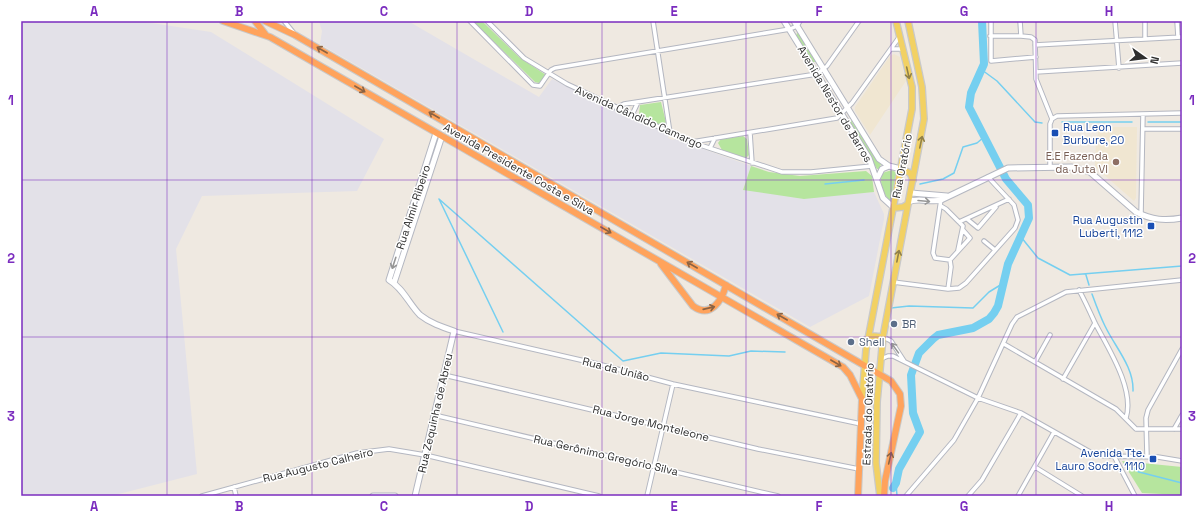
<svg xmlns="http://www.w3.org/2000/svg" width="1203" height="517" font-family="'Space Grotesk',sans-serif">
<rect width="100%" height="100%" fill="#efe9e1"/>
<path fill="#e3e1e8" d="M21 21H138L211 32 384 139 357 191 202 196 176 249 197 474 111 496H21Z
M319 21H408L539 97 552 79 669 135 668 138 673 140 675 139 751 166 743 190 848 194 874 192 884 214V219L869 296 810 327 320 44 322 31Z"/>
<path fill="#f0e6d1" d="M894 54 900 57 906 81 870 135 855 111V107L890 56Z
M1100 127H1137L1136 198 1134 201 1095 167 1096 139Z"/>
<path fill="#b6e59e" d="M473 21H482L519 57 546 75 539 83 535 82Z
M797 33 799 34 816 61 815 62H813L796 36Z
M661 102 666 122 664 124 659 125 639 114 640 105Z
M850 119 881 164 879 169H877L849 121Z
M743 136 747 139 749 155 746 158 722 150 718 143 721 139Z
M751 166 769 172 800 176 866 171 872 176 874 192 804 199 743 190Z
M892 170 897 173 892 202H891C883 195 879 182 882 173Z
M1122 461 1182 467V495L1142 493Z"/>
<g fill="none" stroke-linecap="round" stroke-linejoin="round">
<path stroke="#75cff0" stroke-width="1.5" d="M982 70 997 81 1035 122 1042 123
M1062 122H1132
M1148 122H1182
M825 184 864 180
M920 184 943 179 954 173 963 147 977 143 984 137
M1021 237 1038 258 1070 275 1182 266
M1086 275 1089 285
M1092 294C1096 305 1100 316 1105 326 1115 347 1134 367 1133 391
M891 308 909 306 973 308 989 292 1002 284
M503 332 439 199 623 361 661 353 729 356 751 351 785 352
M1131 467 1139 472 1182 483
M896 483 897 496"/>
<path stroke="#75cff0" stroke-width="8" d="M893 488 896 483 899 469 920 432 913 413 911 375 919 353 933 339 938 335 973 328 989 319 994 313 998 306 1008 264 1029 218 1028 205 1006 179 969 107 971 93 984 64 982 21"/>
<defs>
<path id="street" d="M284 21 293 32
M470 21 533 85 540 86 551 70 555 68 790 29 797 26 800 21
M487 21 524 58 567 84 691 142 782 172H811L872 166
M653 21 670 133
M991 21V61L1036 57
M1020 21 1021 36 1031 37 1035 40 1036 79 1052 119
M1115 21 1119 68
M1145 21V39
M1177 21 1178 37
M990 36H1021
M1035 45 1182 37
M891 49H903
M1036 72 1182 63
M616 108 624 104 817 74 827 66 859 21
M632 115 638 102
M1143 129H1182
M750 133 752 163
M692 142 837 118 852 103 900 36
M710 148 715 138
M1050 167V124L1052 119 1057 116 1182 113
M941 199 933 253 935 258 950 260 970 238 963 230
M941 206 946 209 963 226 958 250
M1141 214 1143 114
M967 219 978 228 996 207
M959 222 1009 199
M984 241 995 250
M893 282 948 289 959 288 966 283 1015 228 1018 220 1014 205 988 177
M948 289 951 267 950 260
M1079 290C1085 301 1090 312 1095 323 1108 348 1135 389 1126 418
M454 331 598 364 673 384 861 424
M883 337 891 341 904 361
M1004 344 1116 409 1136 429H1182
M881 359 888 356H893L978 398 1021 413 1090 452 1104 456 1158 457 1182 461
M1035 362 1050 335
M444 375 758 449 859 469
M1063 379 1095 323
M434 415 778 496
M1174 429 1182 415
M1114 456 1135 496
M1147 456 1146 418 1148 410 1182 349
M1035 467 1082 496
M234 487 236 496
M202 496 357 453 389 449 425 455 599 496
M647 496 673 384
M906 496 954 440 978 398 1012 324 1017 317 1066 292 1182 280
M968 496 982 480 1021 413
M1018 496 1054 432"/>
<path id="secondary" d="M784 21 869 158 883 198 894 208
M794 21 879 159 889 166 901 169
M877 179 882 169 889 166
M911 193 947 196
M909 202C917 197 931 203 941 200L1008 168 1072 167 1090 172 1136 212C1152 220 1165 221 1182 218
M394 283 442 136
M373 496H395
M415 496 454 331C442 327 430 323 420 315 409 304 403 288 389 280L436 133"/>
<path id="primary" d="M901 169 910 173 913 180
M894 208 903 207 908 204
M868 338 873 336 883 337
M862 399 866 350 912 109V87L896 21
M880 496 876 463 877 402 883 337 924 119 922 87 908 21"/>
<path id="highway" d="M223 21 270 37 843 367 850 375 862 399 858 496
M255 21 265 34
M265 21 295 35 891 381 900 394 901 406 885 481 884 496
M661 264 693 306C711 319 722 300 726 285"/>
</defs>
<use href="#street" stroke="#b4b7c1" stroke-width="5.5"/>
<use href="#secondary" stroke="#b4b7c1" stroke-width="7"/>
<use href="#primary" stroke="#c9c9c9" stroke-width="8"/>
<use href="#highway" stroke="#c9c9c9" stroke-width="8"/>
<use href="#street" stroke="#fff" stroke-width="3.5"/>
<use href="#secondary" stroke="#fff" stroke-width="5"/>
<use href="#primary" stroke="#f2d163" stroke-width="5.5"/>
<use href="#highway" stroke="#ffa35c" stroke-width="6"/>
</g>
<defs><path id="oneway-shaft" d="M-6 0H5M1.5-3L5.5 0L1.5 3" fill="none" stroke-width="1.6" stroke-linecap="round" stroke-linejoin="round"/></defs>
<g stroke="#8c6343">
<use href="#oneway-shaft" transform="translate(322 50) rotate(-150)"/>
<use href="#oneway-shaft" transform="translate(360 89) rotate(30)"/>
<use href="#oneway-shaft" transform="translate(434 115) rotate(-150)"/>
<use href="#oneway-shaft" transform="translate(606 230) rotate(30)"/>
<use href="#oneway-shaft" transform="translate(692 265) rotate(-150)"/>
<use href="#oneway-shaft" transform="translate(709 308) rotate(-13)"/>
<use href="#oneway-shaft" transform="translate(782 317) rotate(-150)"/>
<use href="#oneway-shaft" transform="translate(836 363) rotate(30)"/>
<use href="#oneway-shaft" transform="translate(890 458) rotate(-77)"/>
</g>
<g stroke="#908048">
<use href="#oneway-shaft" transform="translate(908 73) rotate(77)"/>
<use href="#oneway-shaft" transform="translate(921 142) rotate(-78)"/>
<use href="#oneway-shaft" transform="translate(898 256) rotate(-79)"/>
</g>
<g stroke="#969696">
<use href="#oneway-shaft" transform="translate(924 201) rotate(5)"/>
<use href="#oneway-shaft" transform="translate(394 263) rotate(108)"/>
<use href="#oneway-shaft" transform="translate(895 348) rotate(-126)"/>
</g>
<path fill="none" stroke="#7b2cbf" stroke-width="1" stroke-opacity="0.55" d="M167 21V496M312 21V496M457 21V496M602 21V496M746 21V496M891 21V496M1036 21V496M21 180H1182M21 337H1182"/>
<g fill="#1a4fb4" stroke="#fff" stroke-width="1.5">
<rect x="1051" y="129" width="8" height="8" rx="2"/>
<rect x="1147" y="222" width="8" height="8" rx="2"/>
<rect x="1149" y="455" width="8" height="8" rx="2"/>
</g>
<circle fill="#8d6e63" stroke="#fff" stroke-width="1.5" cx="1116" cy="162" r="4"/>
<g fill="#5c6f8a" stroke="#fff" stroke-width="1.5">
<circle cx="894" cy="324" r="4"/>
<circle cx="851" cy="342" r="4"/>
</g>
<g text-anchor="middle" stroke-width="3" stroke-linejoin="round" paint-order="stroke">
<g font-size="11" fill="#2e2e2e" stroke="#fff">
<text transform="translate(835 104) rotate(59)" y="4">Avenida Nestor de Barros</text>
<text transform="translate(639 117) rotate(24)" y="4">Avenida Cândido Camargo</text>
<text transform="translate(902 166) rotate(-79)" y="4">Rua Oratório</text>
<text transform="translate(519 169) rotate(30)" y="4">Avenida Presidente Costa e Silva</text>
<text transform="translate(413 207) rotate(-72)" y="4">Rua Almir Ribeiro</text>
<text transform="translate(616 369) rotate(14)" y="4">Rua da União</text>
<text transform="translate(435 413) rotate(-77)" y="4">Rua Zequinha de Abreu</text>
<text transform="translate(868 414) rotate(-88)" y="4">Estrada do Oratório</text>
<text transform="translate(651 423) rotate(14)" y="4">Rua Jorge Monteleone</text>
<text transform="translate(606 455) rotate(13)" y="4">Rua Gerônimo Gregório Silva</text>
<text transform="translate(318 465) rotate(-14)" y="4">Rua Augusto Calheiro</text>
</g>
<g font-size="11" fill="#164399" stroke="#fff" text-anchor="end">
<text x="1063" y="131" text-anchor="start">Rua Leon<tspan x="1063" dy="13">Burbure, 20</tspan></text>
<text x="1143" y="224">Rua Augustin<tspan x="1143" dy="13">Luberti, 1112</tspan></text>
<text x="1145" y="457">Avenida Tte.<tspan x="1145" dy="13">Lauro Sodre, 1110</tspan></text>
</g>
<g font-size="11" fill="#785e54" stroke="#fff" text-anchor="end">
<text x="1108" y="160">E.E Fazenda<tspan x="1108" dy="13">da Juta VI</tspan></text>
</g>
<g font-size="11" fill="#4e5e75" stroke="#fff" text-anchor="start">
<text x="902" y="328">BR</text>
<text x="859" y="346">Shell</text>
</g>
</g>
<rect width="1203" height="517" fill="none" stroke="#ffffff" stroke-width="44"/>
<g transform="translate(1145 58) rotate(104)" stroke="#ffffff" stroke-width="3" paint-order="stroke">
<path d="M0-3L7 15L0 10L-7 15Z" fill="#2e2e2e"/>
<text y="-6" font-size="11" font-weight="bold" text-anchor="middle" fill="#2e2e2e">N</text>
</g>
<rect x="22" y="22" width="1159" height="473" fill="none" stroke="#7b2cbf" stroke-width="1.5"/>
<g font-size="13" text-anchor="middle" font-weight="bold" fill="#7b2cbf">
<text x="94" y="16">A</text>
<text x="239" y="16">B</text>
<text x="384" y="16">C</text>
<text x="529" y="16">D</text>
<text x="674" y="16">E</text>
<text x="819" y="16">F</text>
<text x="964" y="16">G</text>
<text x="1109" y="16">H</text>
<text x="11" y="105">1</text>
<text x="1192" y="105">1</text>
<text x="11" y="263">2</text>
<text x="1192" y="263">2</text>
<text x="11" y="421">3</text>
<text x="1192" y="421">3</text>
<text x="94" y="511">A</text>
<text x="239" y="511">B</text>
<text x="384" y="511">C</text>
<text x="529" y="511">D</text>
<text x="674" y="511">E</text>
<text x="819" y="511">F</text>
<text x="964" y="511">G</text>
<text x="1109" y="511">H</text>
</g>
</svg>
